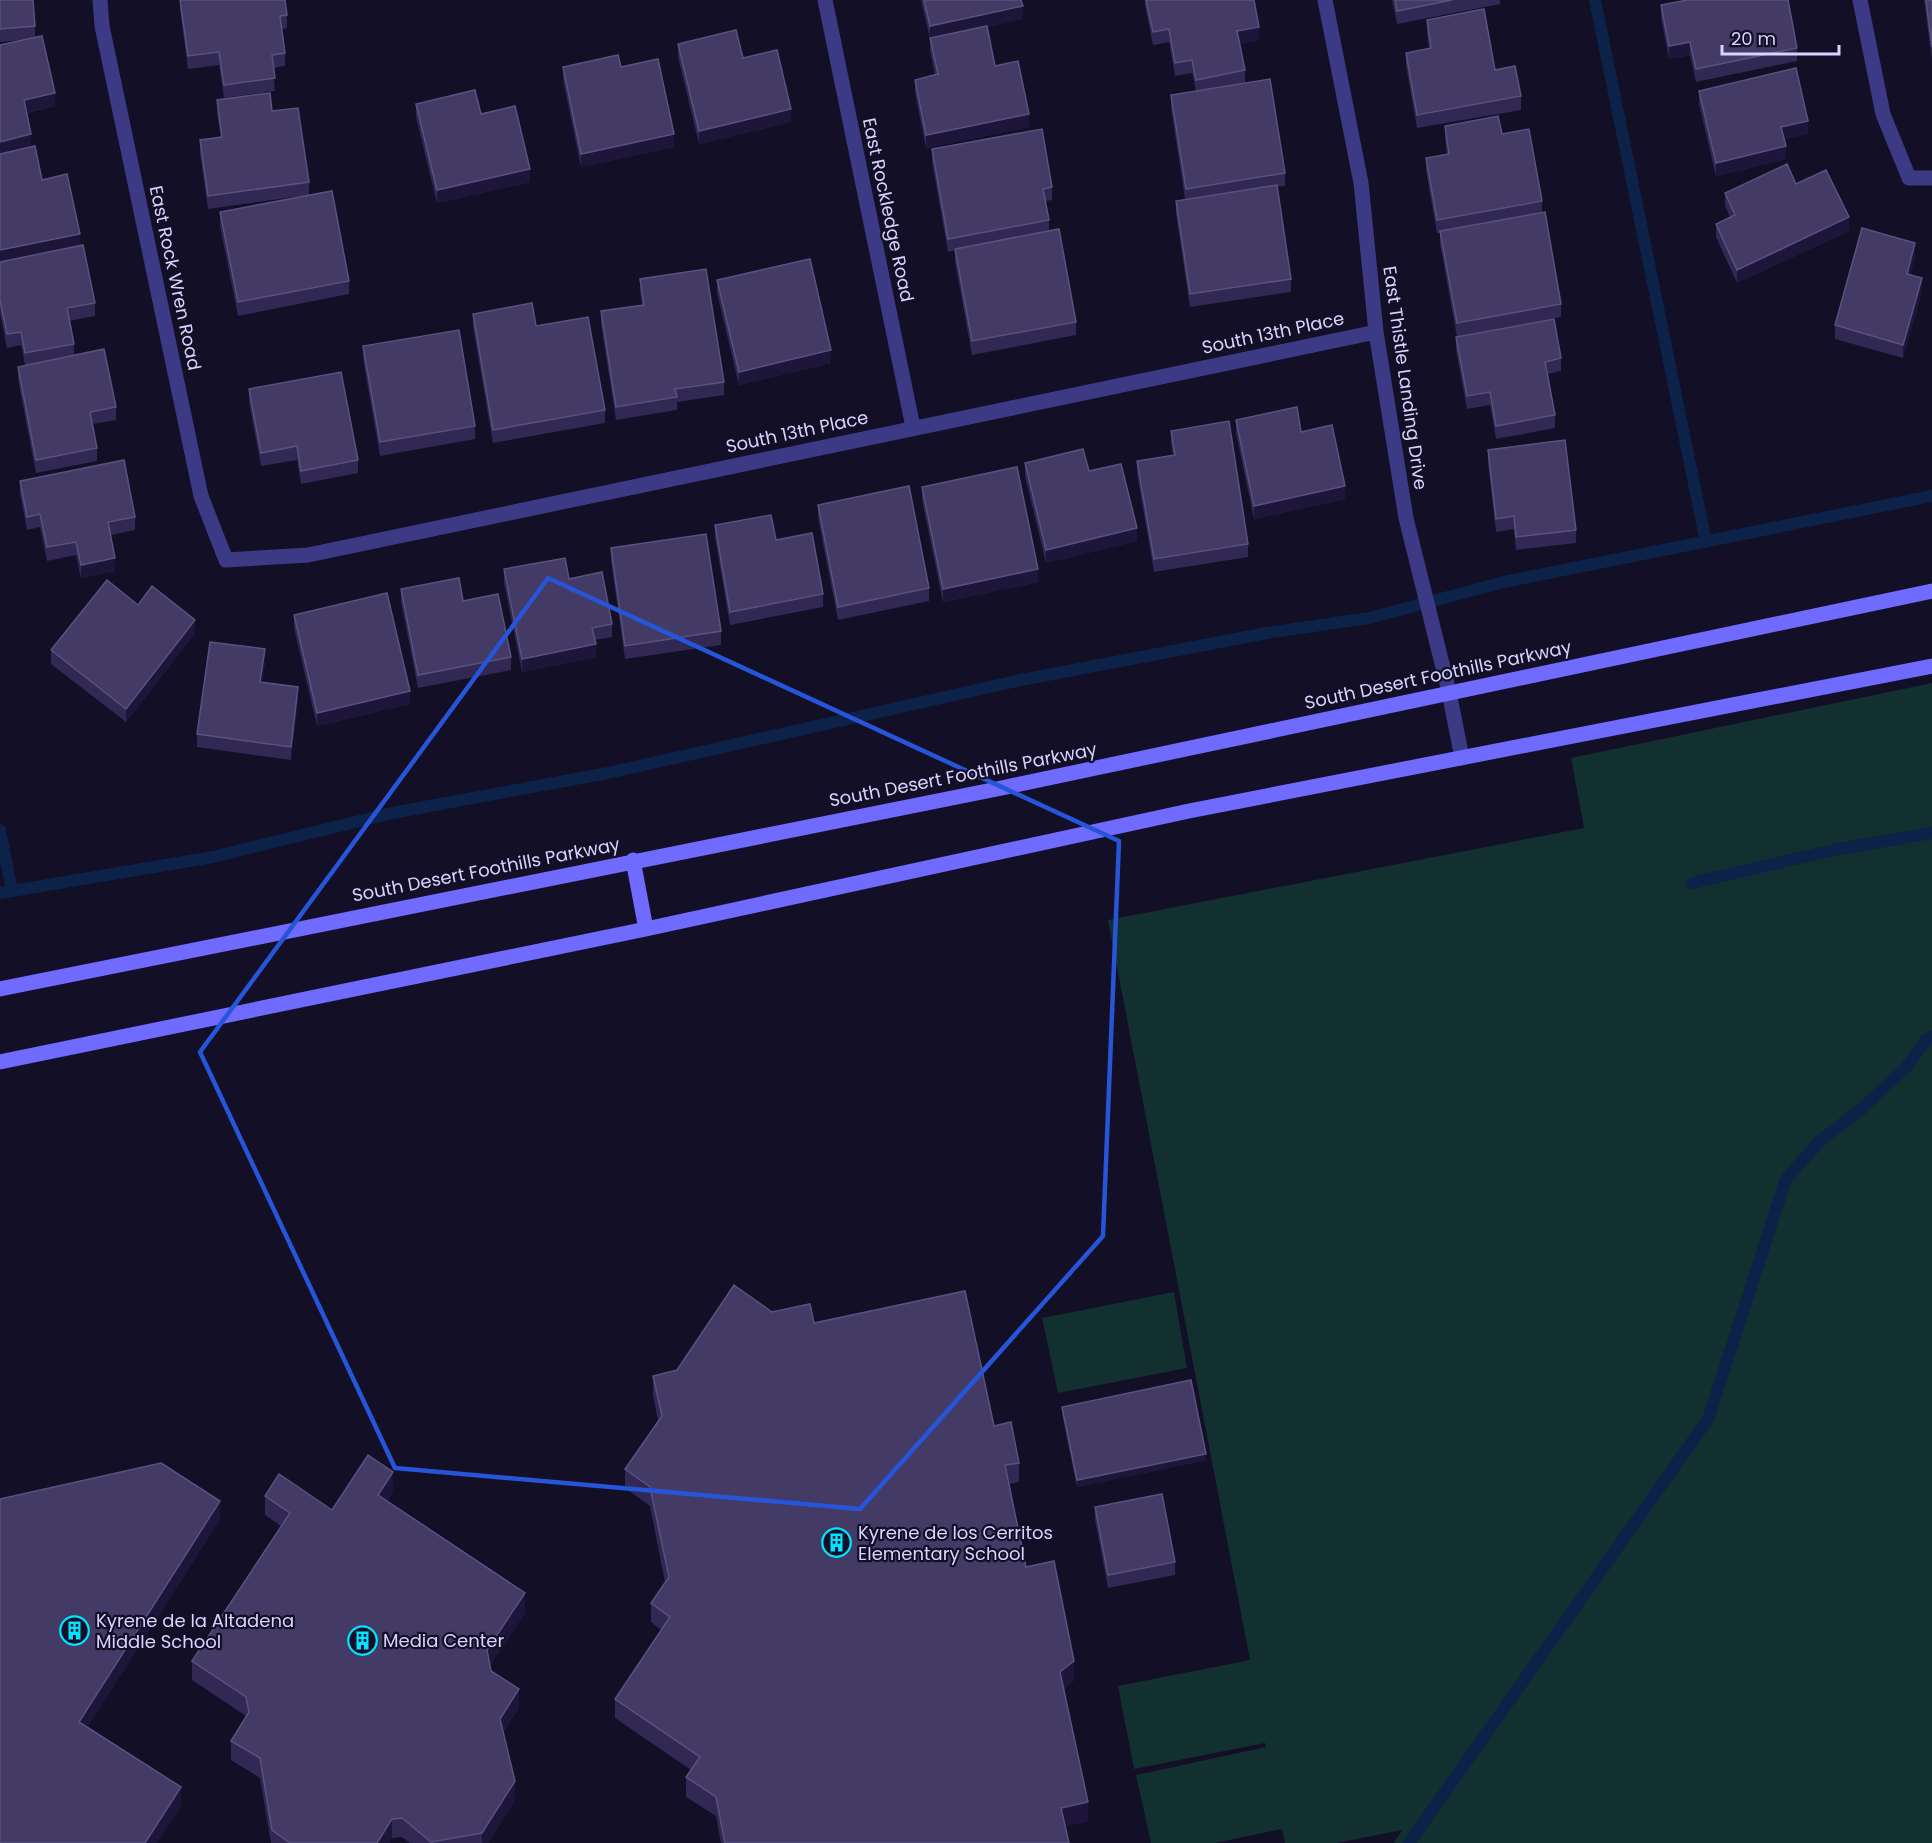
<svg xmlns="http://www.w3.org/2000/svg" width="1932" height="1843" font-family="Poppins,sans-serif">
<rect width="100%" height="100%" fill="#130f26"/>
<path fill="#12302f" d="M1932 683V1843H1394L1402 1830 1337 1843H1285L1282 1829 1215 1843H1151L1136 1775 1266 1747 1265 1743 1134 1769 1118 1686 1250 1660 1108 920 1584 828 1571 758Z
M1174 1292 1187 1368 1058 1393 1042 1318Z"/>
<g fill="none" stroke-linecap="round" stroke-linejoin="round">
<path stroke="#0c2248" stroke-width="12" d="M1595 0 1706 542
M0 830 12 891
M1692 883 1833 850 1932 833
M0 893 213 857 392 813 608 773 1021 680 1267 633 1369 618 1504 582 1932 496
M1409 1843 1708 1419 1786 1179 1820 1141 1864 1107 1908 1065 1926 1040 1932 1037"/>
<path stroke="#3d3a85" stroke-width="15" d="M100 0 102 26 201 496 226 560 308 555 1376 332
M825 0 913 427
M1325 0 1361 183 1376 332 1406 518 1449 692 1462 758
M1860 0 1883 114 1909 178H1932"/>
<path stroke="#6f6bff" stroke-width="15" d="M633 860 646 929
M0 989 992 790 1932 591
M0 1062 646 929 1189 811 1932 666"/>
</g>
<path fill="#312854" d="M0 0 35 26V37L55 106 27 113 31 147 42 180 80 246 95 303V316L69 321 74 344V356L116 407V420L92 424 97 448V461L36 473 18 380V367L25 365 21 345 7 348 0 313V45L22 40 0 42Z
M180 0H285L287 15V28L282 29 285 53V66L273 68 275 91 224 98 219 65 188 69 180 9Z
M921 0H1021L1023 19 987 27 995 66 1029 127 926 148 915 93V80L935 75 930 51V39Z
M1145 0H1254L1259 40 1239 44 1245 70V83L1285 173V186L1277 187 1291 279V292L1190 307 1176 214V201L1185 199 1171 108V95L1196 91 1192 73 1175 76 1169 42 1153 45 1145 6Z
M1392 0H1500V4L1397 24Z
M1924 0H1932V60Z
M1661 5 1797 48V61L1696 82 1690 55 1669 59 1661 18Z
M1427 20 1495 70 1521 96V110L1417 128 1406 66V53L1429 48 1427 33Z
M678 44 791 122 699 144 678 57Z
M563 67H621L674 147 581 167 563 80Z
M1699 91 1808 134 1784 139 1786 159 1716 176 1699 104Z
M217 100 272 111 309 182V195L208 209 200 153V140L221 138 217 113Z
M416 104 481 114 530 182 437 203 416 117Z
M1445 126 1502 134 1542 201V212L1561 304V317L1457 337 1440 244V233H1437L1426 171V158L1447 155 1445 139Z
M932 149 1052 187V200L1046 201 1049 220V231L1076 322V335L972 355 955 262V250L948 252 932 162Z
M1796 184 1849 231 1737 283 1716 237V224L1730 217 1725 206V193Z
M220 212 349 281V294L238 316 220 226Z
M1915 256 1910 275 1922 291 1903 358 1835 339V325Z
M640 279 724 382V395L677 402V410L616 420 601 324V311L642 305 640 292Z
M717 280 831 363 739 385 717 293Z
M473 314 536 326 605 410V423L493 443 473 327Z
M1456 337 1561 358V371L1548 374 1555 415V428L1496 439 1490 405 1467 409 1456 350Z
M363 346 475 426V439L380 456 363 359Z
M249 389 358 460V473L301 484 297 460 261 466 249 403Z
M1236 420 1301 432 1345 499 1254 519 1236 433Z
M1171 431 1248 544V557L1154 572 1137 474V461L1173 455 1171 444Z
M1488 450 1576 530V543L1516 550 1514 529 1496 532 1488 463Z
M1025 463 1089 471 1137 541 1046 563 1025 476Z
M20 481 135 517V530L111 535 115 571 81 578 76 555 47 561 40 527 27 530 20 494Z
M922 487 1038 582 943 602 922 500Z
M818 505 929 588V601L838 620 818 518Z
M715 525 776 540 823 594V607L730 625 715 538Z
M611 548 721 631V645L625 659 611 561Z
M504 569 569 579 612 624V637L595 640 596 657 522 672 504 583Z
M401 589 463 601 511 657V670L418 688 401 602Z
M138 605 195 633 126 722 51 664V650Z
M294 615 410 704 317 726 294 628Z
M265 662 262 682 298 700 291 760 197 747V734Z
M772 1312 814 1323 994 1426 1019 1463V1482L1009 1484 1026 1567 1074 1680 1064 1689 1088 1821 1065 1826 1069 1843H721L716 1816 686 1797V1777L691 1770 615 1718V1699L661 1630 651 1622V1603L665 1582 650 1506 625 1488V1469L658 1421 653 1395V1376L677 1370Z
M1062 1407 1206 1460 1077 1487 1062 1414Z
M393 1491 387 1501 525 1613 490 1665 491 1671 519 1708 503 1733 515 1800 488 1843H410L402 1837 392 1838 389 1843H271L260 1778 231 1760V1741L246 1716 192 1680V1661L281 1526 265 1515V1496L332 1510Z
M1095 1507 1175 1562V1575L1108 1588 1095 1520Z"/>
<path fill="#1d163a" d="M1023 6V19L930 40V26Z
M1259 27V40L1237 45V31Z
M1690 42V55L1669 59V46Z
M55 93V106L24 113V100Z
M791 109V122L699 144V131Z
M1029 114V127L926 148V135Z
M1808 121V134L1781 140V127Z
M31 134V147L0 155V142Z
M674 134V147L581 167V154Z
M1786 146V159L1716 176V163Z
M530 169V182L437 203V190Z
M1849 217V231L1737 283V270Z
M80 234V247L0 263V250Z
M1915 243V256L1907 287V274Z
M1922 278V291L1903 358V345Z
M831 350V363L739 385V372Z
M1345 486V499L1254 519V506Z
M1137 528V541L1046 563V550Z
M115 558V571L81 578V565Z
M1038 569V582L943 602V589Z
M195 620V633L126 722V709Z
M596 644V657L522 672V659Z
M265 649V662L260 695V682Z
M298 687V700L291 760V747Z
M410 691V704L317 726V713Z
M1206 1454V1460L1077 1487V1480Z
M393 1472V1491L378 1514V1495Z
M220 1501V1520L79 1741V1722Z
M525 1593V1613L487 1669V1650Z
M1074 1661V1680L1060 1692V1672Z
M519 1689V1708L500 1738V1719Z
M515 1781V1800L488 1843H482V1833Z
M181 1787V1807L157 1843H145Z
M1088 1802V1821L1061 1827V1808Z
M392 1819V1838L389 1843H377Z"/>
<path fill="#433a66" stroke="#5a527e" stroke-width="1.5" d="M0 0H33L35 26 0 29Z
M180 0H285L287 15 280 16 285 53 272 55 275 78 224 85 219 52 188 56Z
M924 0H1021L1023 6 930 26Z
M1146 0H1254L1259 27 1237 31 1245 70 1196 80 1192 60 1175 63 1169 29 1153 32Z
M1395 0H1452L1397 11Z
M1687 0H1788L1797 48 1696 69 1690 42 1669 46 1661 5Z
M1926 0H1932V47Z
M1484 9 1495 70 1515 66 1521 96 1417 115 1406 53 1431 48 1427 20Z
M987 26 995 66 1018 61 1029 114 926 135 915 80 938 74 930 38Z
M736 30 743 58 777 50 791 109 699 131 678 44Z
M42 36 55 93 24 100 31 134 0 142V45Z
M618 55 621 67 658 59 674 134 581 154 563 67Z
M1796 68 1808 121 1781 127 1786 146 1716 163 1699 91Z
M1270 79 1285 173 1186 189 1171 95Z
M475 90 481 114 515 106 530 169 437 190 416 104Z
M270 93 272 111 298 108 309 182 208 196 200 140 222 137 217 100Z
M1498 116 1502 134 1529 129 1542 201 1437 220 1426 158 1449 154 1445 126Z
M1042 129 1052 187 1043 189 1049 220 948 239 932 149Z
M35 146 42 180 67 174 80 234 0 250V154Z
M1787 164 1796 184 1826 170 1849 217 1737 270 1716 224 1735 215 1725 193Z
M1277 185 1291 279 1190 294 1176 201Z
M332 191 349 281 238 302 220 212Z
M1545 212 1561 304 1457 323 1440 231Z
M1862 228 1915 243 1907 274 1922 278 1903 345 1835 325Z
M1059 229 1076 322 972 341 955 249Z
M83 245 95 303 67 308 74 344 25 353 21 332 7 334 0 300V262Z
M810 259 831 350 739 372 717 280Z
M706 269 724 382 675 389 677 397 616 407 601 311 644 305 640 279Z
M532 303 536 326 588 317 605 410 493 430 473 314Z
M1554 319 1561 358 1545 362 1555 415 1496 426 1490 392 1467 396 1456 337Z
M459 330 475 426 380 442 363 346Z
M104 349 116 407 90 412 97 448 36 460 18 367Z
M341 372 358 460 301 471 297 446 261 453 249 389Z
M1297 407 1301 432 1332 425 1345 486 1254 506 1236 420Z
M1229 421 1248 544 1154 559 1137 461 1175 455 1171 431Z
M1565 440 1576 530 1516 537 1514 516 1496 519 1488 450Z
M1083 449 1089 471 1121 464 1137 528 1046 550 1025 463Z
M124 460 135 517 108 522 115 558 81 565 76 542 47 547 40 514 27 517 20 481Z
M1017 467 1038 569 943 589 922 487Z
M909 486 929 588 838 607 818 505Z
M771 515 776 540 812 533 823 594 730 612 715 525Z
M706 534 721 631 625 646 611 548Z
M565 558 569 579 602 572 612 624 592 628 596 644 522 659 504 569Z
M459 578 463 601 498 594 511 657 418 675 401 589Z
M107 580 138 605 152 586 195 620 126 709 51 650Z
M387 593 410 691 317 713 294 615Z
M210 642 265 649 260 682 298 687 291 747 197 734Z
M734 1285 772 1312 810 1304 814 1323 965 1291 994 1426 1011 1422 1019 1463 1005 1465 1026 1567 1054 1561 1074 1661 1060 1672 1088 1802 1061 1808 1069 1843H725L716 1797 686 1777 700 1757 615 1699 670 1617 651 1603 669 1577 650 1487 625 1469 662 1416 653 1376 677 1370Z
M1191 1380 1206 1454 1077 1480 1062 1407Z
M368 1455 393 1472 378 1495 525 1593 487 1650 491 1671 519 1689 500 1719 515 1781 482 1833 431 1842 402 1818 392 1819 377 1843H290L272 1830 260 1758 231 1741 249 1712 246 1697 192 1661 290 1513 265 1496 279 1474 332 1510Z
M161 1463 220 1501 79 1722 181 1787 145 1843H0V1499Z
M1162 1494 1175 1562 1108 1575 1095 1507Z"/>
<path fill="none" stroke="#2655da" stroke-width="4.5" stroke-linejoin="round" d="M548 578 1119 841 1103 1236 860 1509 395 1468 200 1052Z"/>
<defs>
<symbol id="building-ring" viewBox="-11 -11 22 22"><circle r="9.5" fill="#130f26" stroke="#00e5ff" stroke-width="1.5"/><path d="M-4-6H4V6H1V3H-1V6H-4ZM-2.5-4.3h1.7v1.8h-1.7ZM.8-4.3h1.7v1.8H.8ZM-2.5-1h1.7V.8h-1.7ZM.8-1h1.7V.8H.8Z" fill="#00e5ff"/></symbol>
</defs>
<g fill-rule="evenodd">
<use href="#building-ring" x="820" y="1526" width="33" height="33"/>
<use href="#building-ring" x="58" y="1614" width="33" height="33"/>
<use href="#building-ring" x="346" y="1624" width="33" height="33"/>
</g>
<g text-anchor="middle" stroke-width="4.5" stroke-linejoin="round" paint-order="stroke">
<g font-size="18" fill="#d9d4ff" stroke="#130f26">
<text transform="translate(888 210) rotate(78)" y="6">East Rockledge Road</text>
<text transform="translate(175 278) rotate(78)" y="6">East Rock Wren Road</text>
<text transform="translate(1273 333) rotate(-12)" y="6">South 13th Place</text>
<text transform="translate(1405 378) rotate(82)" y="6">East Thistle Landing Drive</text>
<text transform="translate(797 432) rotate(-12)" y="6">South 13th Place</text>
<text transform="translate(1438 675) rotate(-12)" y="6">South Desert Foothills Parkway</text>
<text transform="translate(963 775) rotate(-11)" y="6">South Desert Foothills Parkway</text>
<text transform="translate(486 870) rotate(-11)" y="6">South Desert Foothills Parkway</text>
</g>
<g font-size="18" fill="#d9d4ff" stroke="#130f26" text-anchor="start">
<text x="858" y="1539">Kyrene de los Cerritos<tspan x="858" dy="21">Elementary School</tspan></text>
<text x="96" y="1627">Kyrene de la Altadena<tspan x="96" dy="21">Middle School</tspan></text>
<text x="383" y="1647">Media Center</text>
</g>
</g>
<path d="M1722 45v9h117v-9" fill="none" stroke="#d9d4ff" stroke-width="3"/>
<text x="1731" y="45" font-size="18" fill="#d9d4ff" stroke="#130f26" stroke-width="4.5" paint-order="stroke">20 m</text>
</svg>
